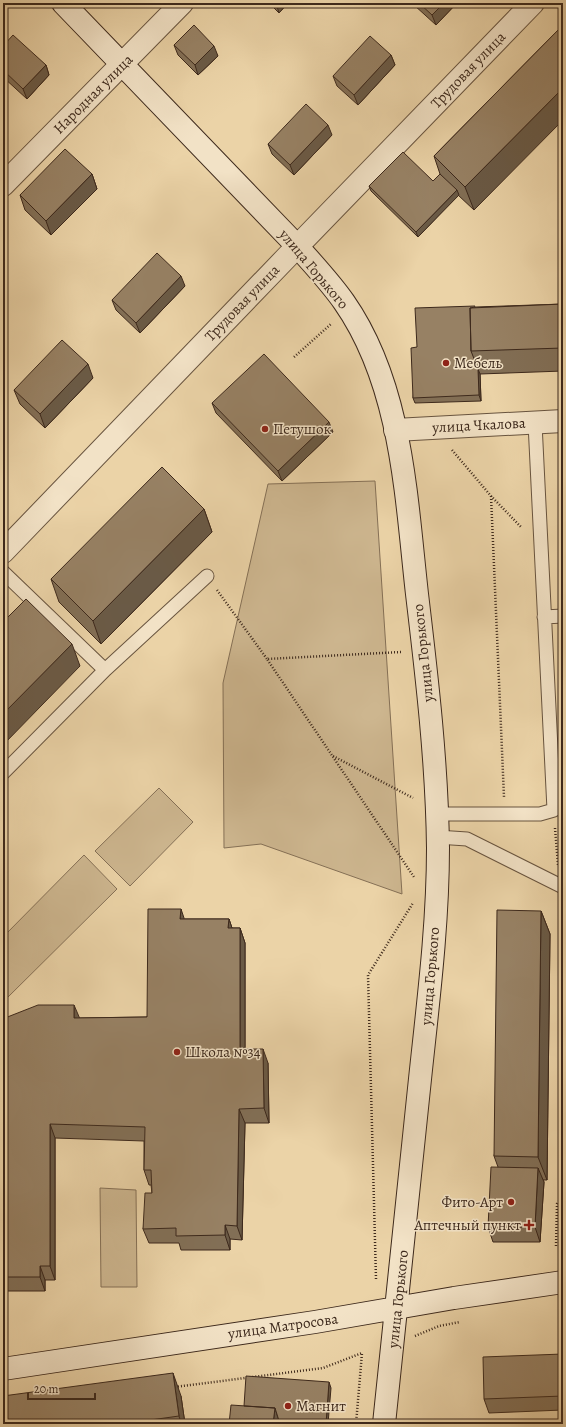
<svg xmlns="http://www.w3.org/2000/svg" width="566" height="1427" font-family="Alegreya,serif">
<rect width="100%" height="100%" fill="#ebd3a7"/>
<filter id="stains"><feTurbulence type="fractalNoise" baseFrequency=".005" numOctaves="4"/><feColorMatrix values="0 0 0 0 .2 0 0 0 0 .09 0 0 0 0 .02 0 0 0 .5 -.17"/></filter>
<radialGradient id="worn" r=".72"><stop offset=".6" stop-color="#630" stop-opacity="0"/><stop offset="1" stop-color="#630" stop-opacity=".3"/></radialGradient>
<path fill="#cdb68f" stroke="#857056" d="M375 481 402 894 261 844 224 848 223 683 268 484Z
M159 788 193 822 130 886 95 851Z
M84 855 117 889 3 1002V937Z
M100 1188 136 1190 137 1287H101Z"/>
<g fill="none" stroke-linecap="round" stroke-linejoin="round">
<defs>
<path id="lane" d="M535 423 554 810
M3 572 105 670 3 773
M544 617 563 616
M105 670 207 576
M437 814H540L554 810 563 802
M437 837 467 839 563 887"/>
<path id="street" d="M3 185 182 3
M395 430 563 421
M3 552 286 258 533 3"/>
<path id="secondary" d="M63 3 297 246C313 264 330 282 344 302 402 385 406 496 417 594 427 678 437 763 438 848 438 925 428 1003 420 1079 409 1194 397 1309 384 1424
M3 1369 315 1322 454 1298 563 1282"/>
</defs>
<use href="#lane" stroke="#68543f" stroke-width="15"/>
<use href="#street" stroke="#68543f" stroke-width="24"/>
<use href="#secondary" stroke="#3d291c" stroke-width="24"/>
<path stroke="#3d291c" stroke-width="2.5" stroke-dasharray="1 2" stroke-linecap="butt" d="M294 357 332 323
M452 450 491 496 522 528
M491 496 504 797
M217 590 267 659
M401 652 267 659 414 877
M333 756 413 798
M555 828 558 865
M556 1246 557 1204 563 1196
M376 1279 368 975 413 903
M415 1336 439 1326 460 1322
M175 1387 323 1368 362 1353 356 1424"/>
<use href="#lane" stroke="#f2e2c6" stroke-width="13"/>
<use href="#street" stroke="#f2e2c6" stroke-width="22"/>
<use href="#secondary" stroke="#f2e2c6" stroke-width="22"/>
</g>
<path fill="#826f56" stroke="#3d291c" d="M269 3H288L279 13Z
M413 3H457L436 25 414 5Z
M563 25 474 210 458 195 418 237 371 191 369 186 433 181 440 174 434 156Z
M174 45 218 56 198 75 178 55Z
M3 46 46 65 49 75 27 99 3 77Z
M391 55 395 65 358 105 337 86 333 76Z
M332 135 294 175 272 154 268 144Z
M92 174 97 189 51 235 25 210 20 195Z
M185 286 140 333 116 310 112 300Z
M563 304V371L480 374 481 401 415 403 413 398 417 347 476 307Z
M93 378 45 428 20 404 14 390Z
M212 403 333 432 282 481 216 413Z
M204 509 212 532 101 644 59 602 51 579Z
M541 911 550 934 547 1180H543L544 1182 540 1242H493L488 1227 498 1167 494 1156Z
M185 919H229L232 928H240L245 943V1049L268 1063 269 1123H245L242 1240 230 1239V1250H181L179 1243H149L143 1229 152 1193 151 1185H149L144 1170V1141L55 1138V1280H45V1291H3V1019L79 1018 147 1017Z
M563 1354V1410L489 1413 484 1399Z
M181 1396 185 1424H3Z"/>
<path fill="#6a5a46" stroke="#3d291c" d="M276 3H288L279 13Z
M444 3H457L436 25 432 15Z
M214 46 218 56 198 75 195 65Z
M391 55 395 65 358 105 354 95Z
M46 65 49 75 27 99 23 89Z
M563 88V120L474 210 465 187Z
M328 125 332 135 294 175 290 165Z
M92 174 97 189 51 235 46 221Z
M457 190 459 195 418 237 416 232Z
M181 276 185 286 140 333 136 323Z
M88 364 93 378 45 428 40 414Z
M478 369 480 374 481 401 479 395Z
M329 422 333 432 282 481 278 471Z
M204 509 212 532 101 644 93 621Z
M72 644 80 666 3 745V714Z
M181 909 186 924 180 919Z
M541 911 550 934 547 1180 538 1157Z
M229 919 234 934 228 928Z
M240 928 245 943V1064L240 1049Z
M74 1005 80 1019 74 1018Z
M263 1049 268 1063 269 1123 264 1108Z
M239 1109 245 1123 242 1240 237 1226Z
M50 1124 55 1138V1280L50 1266Z
M538 1168 544 1182 540 1242 535 1227Z
M225 1225 230 1239V1250L225 1235Z
M40 1266 45 1280V1291L40 1277Z
M173 1373 181 1396 185 1424H181L179 1416Z
M329 1382 331 1388 328 1424H326Z
M275 1408 280 1424H273Z"/>
<path fill="#978164" stroke="#3d291c" d="M419 3H444L432 15Z
M194 25 214 46 195 65 174 45Z
M563 25V88L465 187 434 156Z
M13 35 46 65 23 89 3 70V46Z
M370 36 391 55 354 95 333 76Z
M306 104 328 125 290 165 268 144Z
M65 149 92 174 46 221 20 195Z
M403 152 433 181 440 174 457 190 416 232 369 186Z
M157 253 181 276 136 323 112 300Z
M563 304V348L471 351 470 308Z
M475 306V307L470 308 471 351 478 369 479 395 413 398 411 348 417 347 415 308Z
M62 340 88 364 40 414 14 390Z
M264 354 329 422 278 471 212 403Z
M162 467 204 509 93 621 51 579Z
M26 599 72 644 3 714V622Z
M148 909H181L180 919H229L228 928H240V1049H263L264 1108 239 1109 237 1226 225 1225V1235L176 1236V1228L143 1229 145 1193H152L151 1170H144L145 1127 50 1124V1266H40V1277H3V1019L10 1016 38 1005H74V1018L147 1017Z
M497 910 541 911 538 1157 494 1156Z
M491 1167 538 1168 535 1227H488Z
M563 1354V1396L484 1399 483 1357Z
M173 1373 179 1416 122 1424H3V1396Z
M246 1376 329 1382 326 1424H280L275 1408 244 1406Z
M231 1405 275 1408 273 1424H229Z"/>
<g fill="#8f2418" stroke="#f2e2c6" stroke-width="1.5">
<circle cx="446" cy="363" r="4"/>
<circle cx="265" cy="429" r="4"/>
<circle cx="177" cy="1052" r="4"/>
<circle cx="511" cy="1202" r="4"/>
<path d="M527 1219h4v4h4v4h-4v4h-4v-4h-4v-4h4z"/>
<circle cx="288" cy="1406" r="4"/>
</g>
<g text-anchor="middle" stroke-width="3" stroke-linejoin="round" paint-order="stroke">
<g font-size="15" fill="#3d291c" stroke="#f2e2c6">
<text transform="translate(468 70) rotate(-46)" y="5">Трудовая улица</text>
<text transform="translate(93 94) rotate(-45)" y="5">Народная улица</text>
<text transform="translate(314 269) rotate(50)" y="5">улица Горького</text>
<text transform="translate(242 303) rotate(-46)" y="5">Трудовая улица</text>
<text transform="translate(479 425) rotate(-3)" y="5">улица Чкалова</text>
<text transform="translate(423 653) rotate(-96)" y="5">улица Горького</text>
<text transform="translate(430 976) rotate(-85)" y="5">улица Горького</text>
<text transform="translate(398 1299) rotate(-84)" y="5">улица Горького</text>
<text transform="translate(283 1326) rotate(-8)" y="5">улица Матросова</text>
</g>
<g font-size="15" fill="#3d291c" stroke="#f2e2c6" text-anchor="start">
<text x="454" y="368">Мебель</text>
<text x="273" y="434">Петушок</text>
<text x="185" y="1057">Школа №34</text>
<text x="503" y="1207" text-anchor="end">Фито-Арт</text>
<text x="521" y="1230" text-anchor="end">Аптечный пункт</text>
<text x="296" y="1411">Магнит</text>
</g>
</g>
<rect width="566" height="1427" fill="none" stroke="#ebd3a7" stroke-width="16"/>
<rect x="4" y="4" width="558" height="1419" fill="none" stroke="#3d291c" stroke-width="2"/>
<rect x="8" y="8" width="550" height="1411" fill="none" stroke="#3d291c"/>
<path d="M28 1393v6h67v-6" fill="none" stroke="#3d291c" stroke-width="2"/>
<text x="34" y="1393" font-size="12" fill="#3d291c" stroke="#f2e2c6" stroke-width="3" paint-order="stroke">20 m</text>
<rect width="100%" height="100%" filter="url(#stains)"/>
<rect width="100%" height="100%" fill="url(#worn)"/>
</svg>
